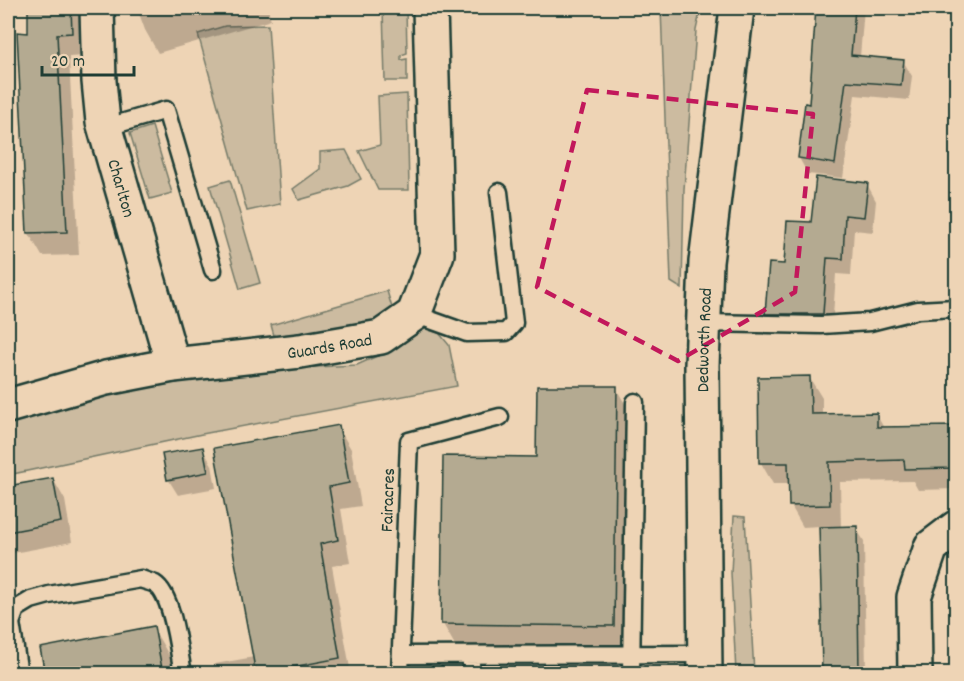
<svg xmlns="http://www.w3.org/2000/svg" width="964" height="681" font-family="Dekko,sans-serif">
<rect width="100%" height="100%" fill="#eed4b5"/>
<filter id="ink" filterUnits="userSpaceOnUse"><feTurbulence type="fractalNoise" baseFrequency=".0167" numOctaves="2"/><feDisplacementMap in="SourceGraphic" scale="12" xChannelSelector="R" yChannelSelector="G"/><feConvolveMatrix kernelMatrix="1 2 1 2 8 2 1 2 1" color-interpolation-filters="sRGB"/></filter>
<g filter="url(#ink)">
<path fill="#ccbba0" stroke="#767c6a" stroke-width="1.5" d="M383 8H406L407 53 401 55V60L407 59V81H385Z
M661 8H701L696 30 684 189 682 289 671 282Z
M268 25 280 204 247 211 198 34 225 26Z
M407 94 409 190H378L359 151 380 145 378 96Z
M152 126 172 193 150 199 130 133Z
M346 150 361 179 348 186 299 200 293 189 320 169V152Z
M230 180 260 283 240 289 210 186Z
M387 291 393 311 360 335 275 339 271 325Z
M426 329 439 333 449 345 457 386 202 434 8 475V418L189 373 357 365 386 352 414 332Z
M734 516 745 517 754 673H736L731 573Z"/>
<path fill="#0003" d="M29 8H83L85 56 69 57 79 255 42 256 28 232Z
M137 8H268L271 20 158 53 145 30Z
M818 8H864L860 57 903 61 912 76 909 100 855 95 843 178 808 174 799 158 811 105Z
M867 184 876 201 873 232 854 230 851 275 836 274 832 330 776 329 767 313 785 265 812 224Z
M809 377 822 398V415L876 414 884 428 956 427V489L918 490 913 481 840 482 841 528H856L864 541 866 674H824L821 526 803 527 791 506 790 484H773L761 463Z
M616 388 629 411 627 649 456 647 443 624 538 459Z
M338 427 351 449 361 506 341 509 350 563 332 566 351 674H217L215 664 254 657Z
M202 448 212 465 216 488 178 495 168 479Z
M53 479 65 500 72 542 8 554V488Z
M153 628 170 657 173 674H46Z"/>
<path fill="#b4aa91" stroke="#1f3d34" stroke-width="1.5" d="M28 8H71L72 33 57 34 67 232 27 233 17 32 28 33Z
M816 8H855L851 55 904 60 901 85 846 81 835 164 798 158 805 103 809 104Z
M816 177 868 183 864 217 845 215 843 259 827 258 823 314H765L769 263 784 264 787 221 811 222Z
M810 376 811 414 877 413V427L957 426V468L905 469 904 460 829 462 830 505 789 506 788 463H759L758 377Z
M537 386H617L614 626 441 624 443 456 536 457Z
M339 425 349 483 329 487 338 540 320 544 340 658 256 674 214 448Z
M203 447 208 472 167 480 162 454Z
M53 478 61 522 8 532V486Z
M857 526 859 674H822L821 622H822L819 527Z
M154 626 163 674H45L40 648Z"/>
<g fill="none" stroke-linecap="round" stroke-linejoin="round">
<defs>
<path id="service" d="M104 128 166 110 213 270
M414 314 467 333 506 332 514 323 499 192
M704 323 821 325 870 322 918 310 956 308
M401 655 705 654
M19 674 11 623 16 609 31 600 49 595 141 579C145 581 151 582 155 584 173 595 179 653 183 674
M400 674 409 441 500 417
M471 674V655
M631 674 635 402"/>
<g id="minor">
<path id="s1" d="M97 8 99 81 103 122 173 365"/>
<path id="s2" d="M8 406 106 378 173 365 300 351 381 337 414 314 437 254 430 8"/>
<path d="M915 674 914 597 931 547 956 528"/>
</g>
<g id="secondary">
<path id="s3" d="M705 674 702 365 706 262 737 8"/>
</g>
</defs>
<use href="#service" stroke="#1f3d34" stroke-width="21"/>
<use href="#minor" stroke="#1f3d34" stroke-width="38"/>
<use href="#secondary" stroke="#1f3d34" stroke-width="38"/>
<use href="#service" stroke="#eed4b5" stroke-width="16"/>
<use href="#minor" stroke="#eed4b5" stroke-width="33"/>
<use href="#secondary" stroke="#eed4b5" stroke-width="33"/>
</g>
</g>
<path fill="none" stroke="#c2185b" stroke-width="4.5" stroke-dasharray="12 8" stroke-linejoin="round" d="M587 90 813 114 795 292 678 361 537 287Z"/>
<g text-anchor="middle" stroke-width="4.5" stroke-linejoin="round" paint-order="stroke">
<g font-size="18" fill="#1f3d34" stroke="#eed4b5">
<text dy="6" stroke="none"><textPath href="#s1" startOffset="183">Charlton</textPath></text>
<text dy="6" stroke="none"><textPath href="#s3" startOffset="334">Dedworth Road</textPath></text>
<text dy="6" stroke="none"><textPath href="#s2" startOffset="328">Guards Road</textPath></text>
<text transform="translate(387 500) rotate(-88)" y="6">Fairacres</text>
</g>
</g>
<rect width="964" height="681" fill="none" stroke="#eed4b5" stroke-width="30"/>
<rect x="15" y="15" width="934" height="651" fill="none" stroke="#1f3d34" stroke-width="2" filter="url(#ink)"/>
<path d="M42 66v9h92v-9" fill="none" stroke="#1f3d34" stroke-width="3"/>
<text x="51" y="66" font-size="18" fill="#1f3d34" stroke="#eed4b5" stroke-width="4.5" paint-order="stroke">20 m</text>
</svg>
